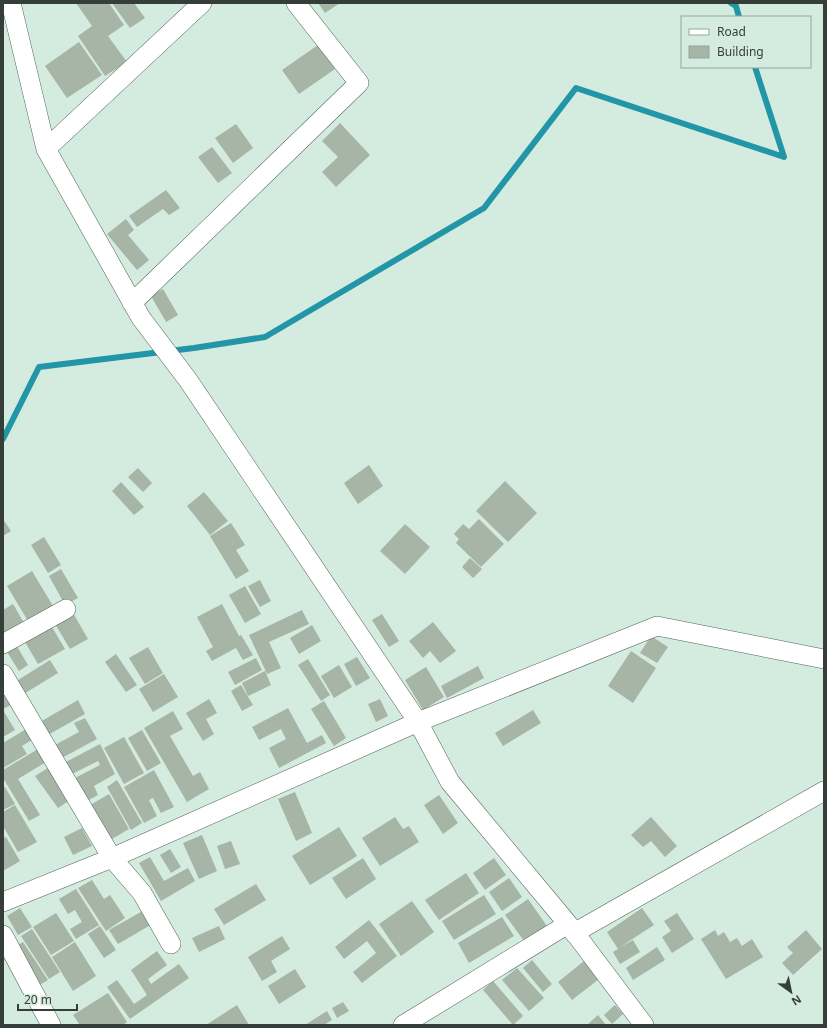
<svg xmlns="http://www.w3.org/2000/svg" width="827" height="1028" font-family="'Noto Sans',sans-serif">
<rect width="100%" height="100%" fill="#d4ebe0"/>
<g fill="none" stroke-linecap="round" stroke-linejoin="round">
<path stroke="#2296a6" stroke-width="6" d="M731 3 736 6 739 17
M3 439 39 367 194 348 265 337 484 208 576 88 784 157 755 67"/>
</g>
<path fill="#a6b5a5" d="M76 3H109L124 25 108 36 127 62 105 76 78 36 92 26Z
M112 3H134L145 18 130 28Z
M318 3H340L325 13Z
M79 42 102 75 67 98 45 66Z
M318 45 335 69 299 94 282 70Z
M340 123 370 155 336 187 322 172 338 157 322 141Z
M236 124 253 148 233 163 215 138Z
M212 147 232 173 218 183 198 157Z
M166 190 180 208 169 215 163 209 137 227 129 216Z
M126 219 134 230 128 235 149 260 137 270 107 234Z
M163 289 178 315 166 322 151 296Z
M369 465 383 486 358 504 344 483Z
M138 468 152 483 143 492 128 477Z
M505 481 537 513 508 542 476 511Z
M121 482 144 507 134 515 112 491Z
M204 492 228 521 210 535 187 506Z
M3 519 11 531 3 536Z
M479 519 504 544 481 567 456 543 459 539 454 534 463 524 469 529Z
M231 523 245 545 236 550 249 571 236 579 210 536Z
M405 524 430 547 405 574 380 551Z
M44 537 61 565 48 573 31 545Z
M470 558 482 569 473 578 462 567Z
M61 569 78 598 65 605 49 576Z
M32 571 53 606 28 621 7 586Z
M260 580 271 601 260 607 248 586Z
M245 586 261 614 245 623 229 595Z
M13 604 24 623 3 636V610Z
M222 604 239 636 241 635 253 655 243 660 236 648 212 661 206 651 213 647 197 617Z
M302 610 309 624 269 642 281 668 267 674 249 635Z
M73 613 88 639 70 649 55 624Z
M382 614 399 641 389 647 372 620Z
M433 622 456 651 440 663 430 651 423 658 409 641Z
M312 625 321 641 299 654 290 638Z
M52 627 65 649 38 664 25 642Z
M651 636 668 647 657 663 640 653Z
M15 643 28 665 19 671 5 649Z
M148 647 163 673 145 684 129 658Z
M631 651 656 668 633 703 608 686Z
M116 654 137 685 126 692 105 662Z
M357 657 370 678 356 686 344 664Z
M256 658 262 670 235 685 228 672Z
M308 659 330 695 321 701 298 665Z
M50 660 58 673 22 695 15 682Z
M339 665 352 687 334 698 321 676Z
M478 666 484 678 447 698 441 686Z
M426 667 444 697 423 710 405 680Z
M265 671 271 685 248 696 242 683Z
M164 674 178 697 153 712 139 689Z
M241 685 253 705 242 711 231 691Z
M3 691 11 705 3 709Z
M209 699 217 713 206 719 214 734 203 741 186 713Z
M380 699 388 716 376 722 368 704Z
M78 700 85 714 48 735 40 722Z
M324 701 346 738 334 746 311 709Z
M288 708 307 743 322 735 326 743 279 768 269 748 286 739 281 729 259 740 252 727Z
M3 710 15 730 3 737Z
M533 710 541 723 503 746 495 733Z
M173 711 183 729 170 736 193 776 200 772 209 789 187 802 144 728Z
M85 718 97 739 60 759 53 746 79 732 74 723Z
M28 728 35 738 22 746 27 754 3 768V743Z
M142 730 161 763 147 771 128 738Z
M124 737 144 773 124 784 104 748Z
M100 744 115 774 94 786 98 795 85 802 73 779 100 765 98 761 68 776 62 764Z
M38 749 46 762 18 779 40 815 29 821 3 778V770Z
M48 768 70 800 58 808 35 776Z
M154 770 174 807 161 813 153 798 149 800 157 816 144 823 124 787Z
M117 780 142 823 131 830 107 787Z
M5 787 15 804 3 810V788Z
M295 792 312 833 296 841 278 799Z
M109 794 129 829 107 842 87 807Z
M439 795 458 823 443 834 424 805Z
M15 805 37 842 18 852 3 826V812Z
M395 817 403 829 409 826 419 842 380 866 362 838Z
M651 817 677 846 665 857 651 841 643 847 631 835Z
M339 827 357 856 310 885 292 856Z
M82 828 92 846 73 855 64 837Z
M202 835 217 871 199 879 183 843Z
M6 837 20 861 3 871V838Z
M231 841 240 864 225 869 217 846Z
M170 849 181 867 171 873 160 855Z
M150 857 164 881 188 868 195 881 161 901 139 863Z
M363 858 376 879 346 899 332 878Z
M494 858 506 875 485 890 473 873Z
M466 873 479 893 439 920 425 900Z
M509 878 522 897 502 911 489 892Z
M92 880 104 899 110 895 125 918 106 931 78 888Z
M256 884 266 900 224 925 214 909Z
M76 889 99 925 76 939 70 929 82 922 75 910 68 914 59 899Z
M484 895 496 914 454 940 442 921Z
M528 899 549 929 527 945 505 915Z
M412 901 434 932 401 956 379 924Z
M20 908 32 927 18 935 7 916Z
M642 908 654 925 620 947 633 940 640 952 620 964 613 952 618 949 607 932Z
M146 909 154 923 118 944 109 930Z
M56 913 74 941 51 955 33 927Z
M677 913 694 939 672 953 662 937 671 931 664 921Z
M502 917 514 936 469 963 458 943Z
M369 920 397 956 362 983 353 972 376 953 367 941 344 959 335 947Z
M100 926 116 950 104 958 88 934Z
M219 926 225 939 199 952 192 938Z
M32 929 60 972 49 979 21 936Z
M715 930 718 936 724 932 730 942 737 938 742 946 752 939 763 957 726 979 701 939Z
M806 930 822 949 793 975 782 963 793 953 787 947Z
M282 936 290 949 271 961 277 972 262 981 248 957Z
M23 942 48 980 38 986 13 948Z
M75 942 96 976 73 991 52 957Z
M657 947 665 960 633 980 626 968Z
M157 951 167 965 148 979 151 984 179 964 189 978 130 1019 107 987 117 980 134 1004 147 995 131 970Z
M532 960 552 984 543 992 523 968Z
M584 961 599 979 572 1000 558 982Z
M517 968 544 998 529 1011 502 980Z
M295 969 306 987 279 1004 268 986Z
M493 981 523 1016 513 1025 483 990Z
M108 993 127 1022 123 1025H80L73 1015Z
M343 1002 349 1011 337 1018 332 1008Z
M237 1005 249 1025H206Z
M615 1005 623 1014 612 1024 604 1015Z
M327 1011 332 1020 324 1025H305Z
M598 1015 606 1025H587Z"/>
<g fill="none" stroke-linecap="round" stroke-linejoin="round">
<defs>
<path id="minor" d="M11 3 46 149 141 318 188 380 418 722 450 782 568 924 644 1025
M46 149 202 3
M132 303 359 83 296 3
M3 644 66 609
M3 674 112 858 142 893 171 944
M3 902 112 858 418 722 657 626 824 659
M574 933 824 791
M3 935 51 1025
M403 1025 568 924"/>
</defs>
<use href="#minor" stroke="#4f6359" stroke-width="20"/>
<use href="#minor" stroke="#fff" stroke-width="19"/>
</g>
<rect width="827" height="1028" fill="none" stroke="#363e3a" stroke-width="8"/>
<rect x="681" y="16" width="130" height="52" fill="#d4ebe0" stroke="#95a69e"/>
<rect x="689" y="29" width="20" height="6" fill="#ffffff" stroke="#95a69e"/>
<text x="717" y="36" font-size="12" fill="#363e3a">Road</text>
<rect x="689" y="46" width="20" height="12" fill="#a6b5a5" stroke="#95a69e"/>
<text x="717" y="56" font-size="12" fill="#363e3a">Building</text>
<g transform="translate(791 992) rotate(147)" stroke="#d4ebe0" stroke-width="3" paint-order="stroke">
<path d="M0-3L7 15L0 10L-7 15Z" fill="#363e3a"/>
<text y="-6" font-size="11" font-weight="bold" text-anchor="middle" fill="#363e3a">N</text>
</g>
<path d="M18 1004v6h59v-6" fill="none" stroke="#363e3a" stroke-width="2"/>
<text x="24" y="1004" font-size="12" fill="#363e3a" stroke="#d4ebe0" stroke-width="3" paint-order="stroke">20 m</text>
</svg>
